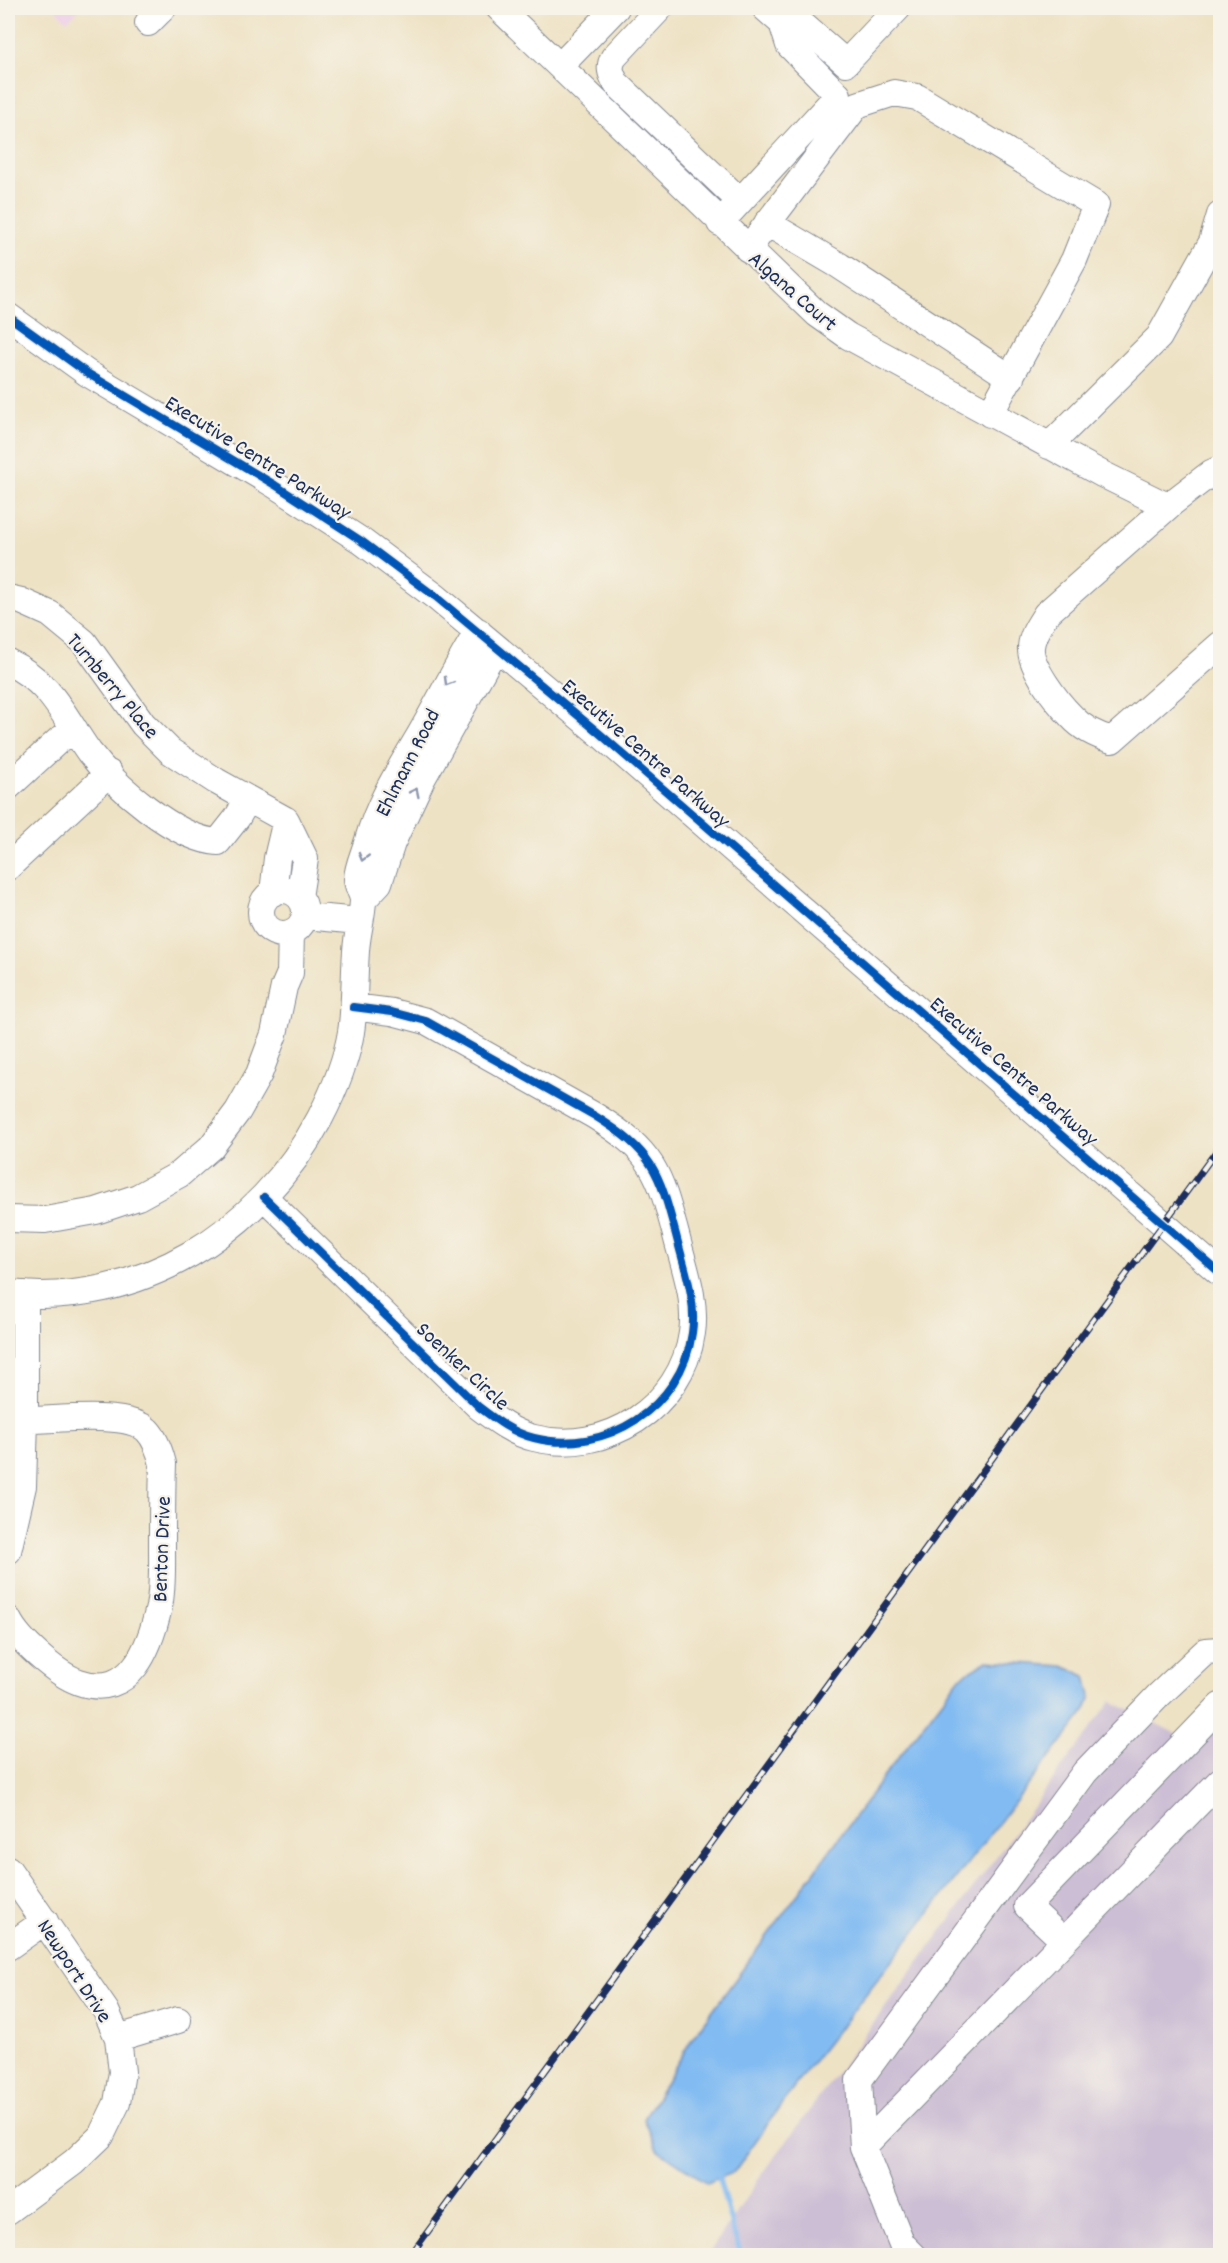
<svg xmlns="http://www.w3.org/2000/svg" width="1228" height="2263" font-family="Dekko,sans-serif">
<rect width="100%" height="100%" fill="#f7f3e8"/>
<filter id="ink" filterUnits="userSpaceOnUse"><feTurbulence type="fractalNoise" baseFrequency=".0167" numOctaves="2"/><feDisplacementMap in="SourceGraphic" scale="12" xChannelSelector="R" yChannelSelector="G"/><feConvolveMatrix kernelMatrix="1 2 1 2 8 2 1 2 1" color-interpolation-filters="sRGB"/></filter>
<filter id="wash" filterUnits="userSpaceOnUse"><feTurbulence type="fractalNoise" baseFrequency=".008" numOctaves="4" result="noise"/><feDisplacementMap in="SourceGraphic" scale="24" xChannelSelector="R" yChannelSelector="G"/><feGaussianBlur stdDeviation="1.35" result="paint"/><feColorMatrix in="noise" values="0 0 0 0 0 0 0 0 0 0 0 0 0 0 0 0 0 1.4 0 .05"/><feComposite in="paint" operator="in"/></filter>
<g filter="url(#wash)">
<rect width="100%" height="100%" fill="#eee2c4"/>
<path fill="#eed0e8" d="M54 8H81L67 21Z"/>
<path fill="#ccbed4" d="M1111 1701 1191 1741 1220 1712V2255L707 2256 758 2180Z"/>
<path fill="#81bbf2" stroke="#4e75a8" stroke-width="1.5" d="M987 1661 1063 1666 1086 1676 1091 1696 1085 1712 793 2088 734 2172 707 2183 657 2149 644 2119 693 2037 891 1767 960 1677Z"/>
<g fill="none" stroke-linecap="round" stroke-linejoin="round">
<path stroke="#81bbf2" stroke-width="5" d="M719 2179 734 2234 742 2256"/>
</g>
</g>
<g filter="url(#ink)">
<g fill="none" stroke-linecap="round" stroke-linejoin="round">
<defs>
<path id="minor" d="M499 8 817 314 848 336 1102 474 1163 504 1172 503
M660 8 614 57C608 67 611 74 616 83L740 201
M765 8 782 23 804 26 846 63 898 8
M148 23 163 8
M560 66 616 8
M720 223 838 95 789 45 782 23
M767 223 840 266 1011 378
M748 249 857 105 894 93 917 97 1096 205 1074 260 990 414
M8 316 87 373 275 485 360 540 436 597 599 733 1220 1273
M1049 446 1159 337 1212 242 1220 215
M1220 469 1211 473 1172 503 1046 614C1040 624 1032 634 1031 647 1029 666 1058 703 1072 717 1082 728 1098 736 1112 740L1220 645
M8 598 21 601 50 614 84 642 143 724 170 751 216 781 286 820 305 859 299 897
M8 662C52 683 62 714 89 752 114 785 175 839 218 842L237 818 248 799
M8 787 59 740 75 730
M8 867 109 773
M261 912a22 22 0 1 1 44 0a22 22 0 1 1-44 0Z
M273 893 277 858 286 820
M363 900 379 883 392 843 421 781 496 647
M305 916 359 921
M264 1197 479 1407C496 1420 513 1433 534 1438 605 1456 682 1407 692 1333 697 1300 684 1267 676 1235 659 1171 653 1152 595 1116L426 1021 392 1012 353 1007
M8 1219 45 1220 96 1211 138 1197 180 1174 211 1147 238 1111 259 1074 274 1034 284 987 290 973 291 933
M8 1293C139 1308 260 1232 320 1118 334 1091 346 1062 351 1032 355 1006 354 978 356 951 357 934 362 918 363 901 363 894 357 887 357 879 357 868 365 851 368 840 378 804 399 770 418 738 438 703 457 666 478 631
M8 1420C40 1423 124 1408 147 1430 156 1439 160 1452 163 1464 162 1492 162 1519 162 1547 162 1566 163 1587 159 1607 150 1647 131 1700 79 1682 56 1674 18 1640 8 1619
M8 1551 23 1486 25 1420V1294
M8 1869 106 2011 118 2038 122 2072 117 2103 101 2136 74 2162 8 2211
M1064 1941 1027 1906 1220 1706
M8 1947 45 1921
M118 2038 178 2020
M863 2147 859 2080 1085 1772 1158 1696 1206 1651 1220 1650
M914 2256 902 2244 863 2147 1220 1781"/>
</defs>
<use href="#minor" stroke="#848891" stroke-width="28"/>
<use href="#minor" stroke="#fff" stroke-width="26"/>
<defs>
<path id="rail" d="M410 2256 1220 1146"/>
</defs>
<use href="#rail" stroke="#1b2f5e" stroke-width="7"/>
<use href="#rail" stroke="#f7f3e8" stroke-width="4.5" stroke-dasharray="14" stroke-linecap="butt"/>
<defs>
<path id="cycleway" d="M8 316 87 373 275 485 360 540 436 597 599 733 1220 1273
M264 1197 479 1407C496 1420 513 1433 534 1438 605 1456 682 1407 692 1333 697 1300 684 1267 676 1235 659 1171 653 1152 595 1116L426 1021 392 1012 353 1007"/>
</defs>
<use href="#cycleway" stroke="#f7f3e8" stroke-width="11"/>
<use href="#cycleway" stroke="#0057b8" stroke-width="8"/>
</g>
<defs><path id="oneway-chevron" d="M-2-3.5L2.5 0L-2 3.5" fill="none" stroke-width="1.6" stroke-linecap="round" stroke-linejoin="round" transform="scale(1.5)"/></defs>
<g stroke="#8d97ae">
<use href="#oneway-chevron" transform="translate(448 682) rotate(120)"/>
<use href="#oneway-chevron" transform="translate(415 792) rotate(-64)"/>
<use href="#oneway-chevron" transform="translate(363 857) rotate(106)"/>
</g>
</g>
<g text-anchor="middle" stroke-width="4.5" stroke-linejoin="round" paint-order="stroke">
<g font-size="22" fill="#1b2f5e" stroke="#f7f3e8">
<text transform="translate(794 290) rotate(41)" y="8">Algana Court</text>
<text transform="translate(259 456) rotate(32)" y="8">Executive Centre Parkway</text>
<text transform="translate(114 685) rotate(50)" y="8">Turnberry Place</text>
<text transform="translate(647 752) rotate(41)" y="8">Executive Centre Parkway</text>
<text transform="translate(406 762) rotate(-63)" y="8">Ehlmann Road</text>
<text transform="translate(1015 1070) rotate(41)" y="8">Executive Centre Parkway</text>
<text transform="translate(464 1365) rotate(43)" y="8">Soenker Circle</text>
<text transform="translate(160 1549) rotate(-88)" y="8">Benton Drive</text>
<text transform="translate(76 1970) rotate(57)" y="8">Newport Drive</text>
</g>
</g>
<rect width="1228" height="2263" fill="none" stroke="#f7f3e8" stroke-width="30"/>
</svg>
